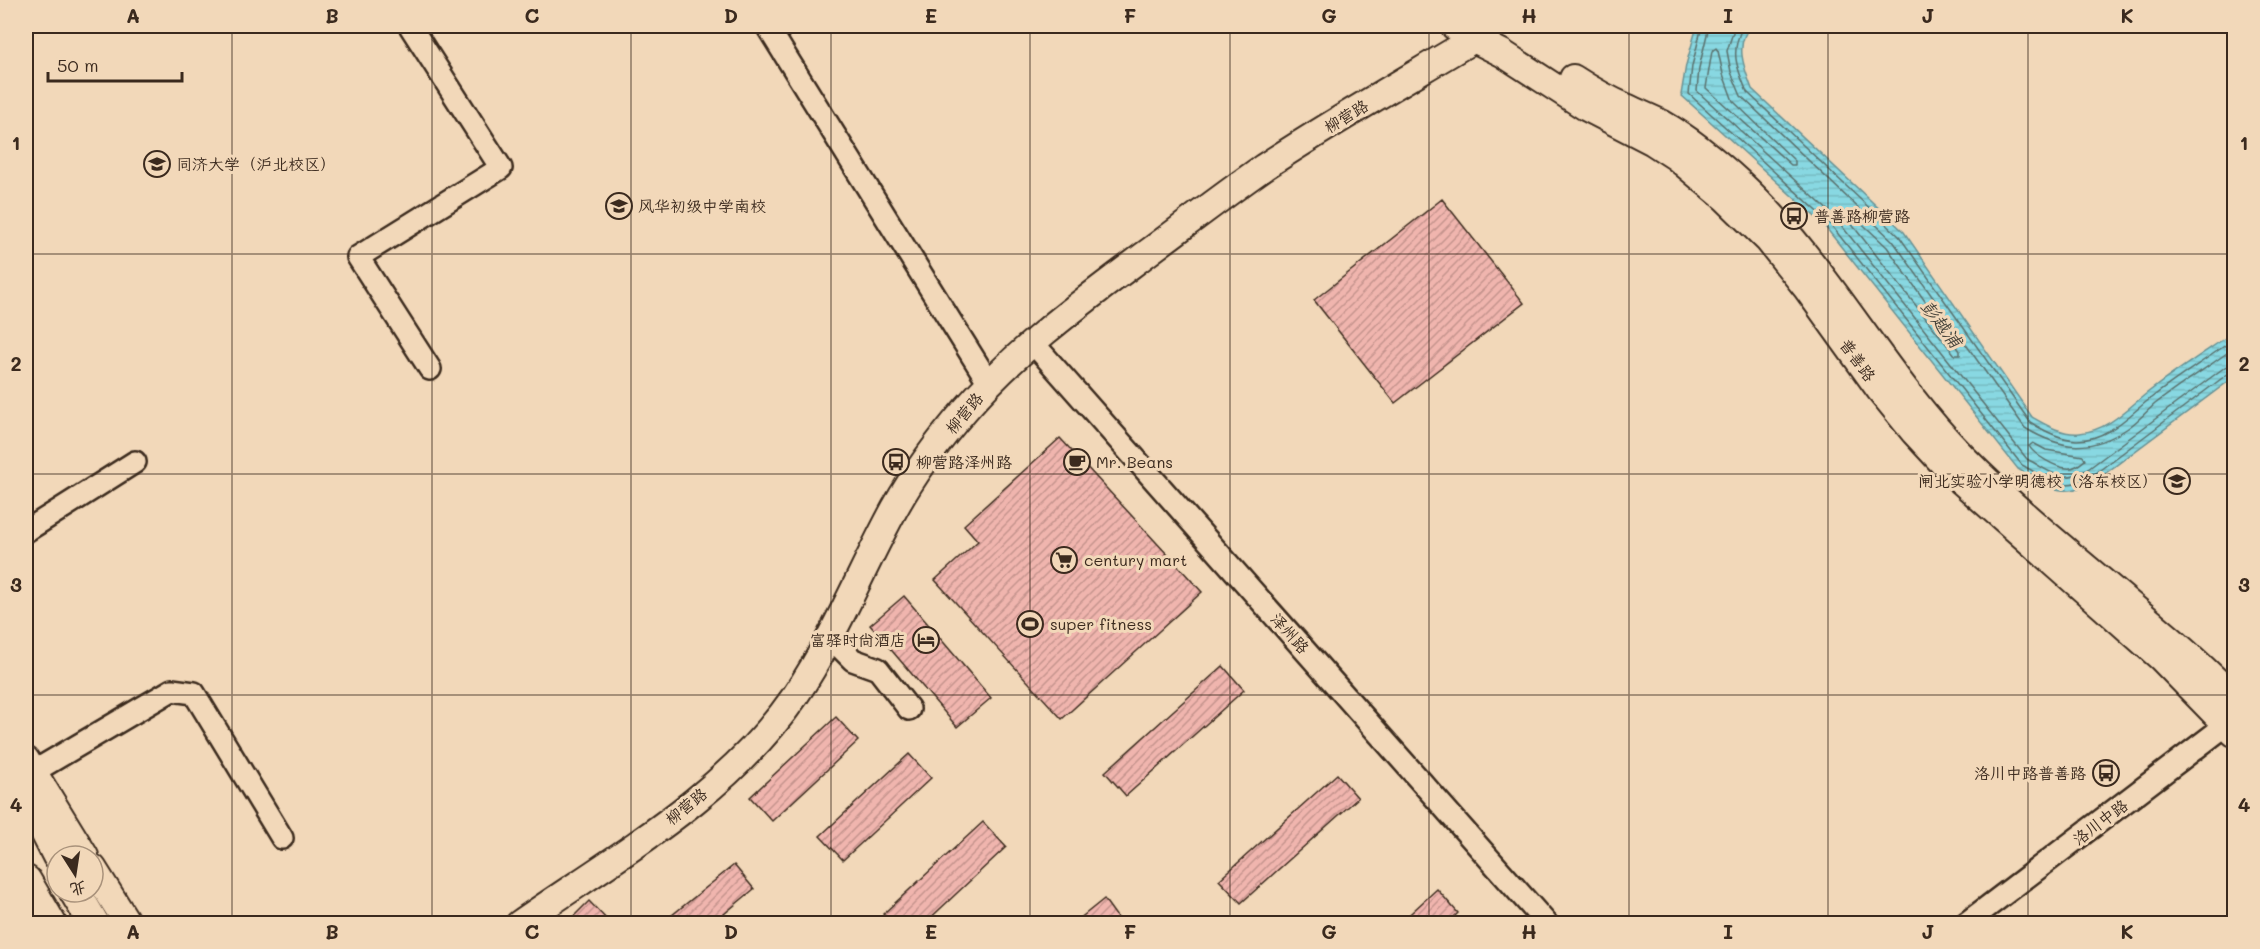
<svg xmlns="http://www.w3.org/2000/svg" width="2260" height="949" font-family="Mali,'LXGW WenKai TC',sans-serif">
<defs>
<pattern id="water-rules" width="6" height="5" patternUnits="userSpaceOnUse" patternTransform="scale(1.5)"><rect width="6" height="5" fill="#88d8e2"/><path d="M0 2.5h6" fill="none" stroke="#76bac1"/></pattern>
<pattern id="building-hatch" width="6" height="6" patternUnits="userSpaceOnUse" patternTransform="scale(1.5)"><rect width="6" height="6" fill="#f0b5ae"/><path d="M-1 1l2-2M0 6l6-6M5 7l2-2" fill="none" stroke="#c4938d"/></pattern>
</defs>
<rect width="100%" height="100%" fill="#f2d8b9"/>
<filter id="ink" filterUnits="userSpaceOnUse"><feTurbulence type="fractalNoise" baseFrequency=".0167" numOctaves="2"/><feDisplacementMap in="SourceGraphic" scale="12" xChannelSelector="R" yChannelSelector="G"/><feConvolveMatrix kernelMatrix="1 2 1 2 8 2 1 2 1" color-interpolation-filters="sRGB"/></filter>
<g filter="url(#ink)">
<path fill="url(#water-rules)" stroke="#699294" stroke-width="1.5" d="M1697 26H1751C1734 44 1744 68 1752 89L1904 232 2032 417C2046 425 2063 435 2080 433 2108 430 2126 410 2147 393 2175 371 2205 352 2234 332V377L2095 481C2061 500 2049 487 2018 469L1823 224 1681 95 1686 65Z"/>
<g fill="none" stroke-linecap="round" stroke-linejoin="round">
<path stroke="#5a706c" stroke-width="1.5" d="M1702 26 1692 66 1689 94 1827 220 2022 465C2050 480 2061 493 2092 476L2229 373 2234 372
M1709 26 1699 68 1697 91 1833 215 2027 459C2052 472 2061 485 2088 469L2225 367 2234 365
M1735 26 1727 51 1731 72 1741 96 1893 241 2025 428C2061 450 2091 453 2128 428 2138 421 2146 412 2155 404 2181 384 2208 367 2234 348
M1743 26C1730 52 1736 66 1747 92L1899 236 2030 422C2044 431 2059 439 2076 440 2107 441 2130 414 2151 398 2178 377 2207 359 2234 339
M1716 48 1718 51 1723 74 1733 101 1795 161V165H1791L1706 88 1712 51Z
M1850 212 1887 247 1960 351V355H1955L1846 217V213Z
M2033 443 2046 450 2083 456 2085 460C2080 464 2074 469 2067 468 2056 468 2034 455 2029 446Z"/>
</g>
<path fill="url(#building-hatch)" stroke="#3b2a1e" stroke-width="1.5" d="M1442 199 1524 303 1395 403 1314 300Z
M1060 438 1202 592 1062 719 935 580 978 541 964 525Z
M904 596 991 698 957 727 870 625Z
M1223 666 1244 690 1126 796 1105 772Z
M836 717 858 741 772 821 750 797Z
M909 754 931 778 843 860 820 836Z
M1337 774 1358 798 1241 903 1219 880Z
M983 822 1006 847 924 924H892L883 914Z
M734 865 754 889 712 924H677L671 916Z
M1437 889 1458 913 1447 924H1399Z
M1104 899 1122 924H1073Z
M589 901 611 924H566Z"/>
<g fill="none" stroke-linecap="round" stroke-linejoin="round">
<defs>
<path id="minor" d="M410 26 501 168 358 257 430 369
M767 26 989 383
M1033 343 1547 924
M26 531 135 462
M830 637 853 660 878 669 909 709
M33 772 172 690 194 693 282 838
M1965 924 2234 719"/>
<path id="major" d="M1454 26 1474 39 1502 53 1587 108 1653 142 1676 157 1725 198 1768 240 1807 289 1879 389 1914 432 1951 472 2161 658 2234 733
M1573 78C1590 89 1607 99 1626 107 1638 113 1651 118 1663 124 1691 140 1716 161 1740 183 1827 264 1880 372 1963 457 2048 543 2149 613 2234 698
M26 760 85 856
M93 868 128 924
M519 924C615 857 727 795 795 696 835 637 861 570 895 508 914 474 939 440 965 410 1017 349 1082 302 1146 254 1185 225 1224 195 1264 167 1332 122 1404 81 1474 39L1489 28"/>
<path id="highway" d="M26 793 58 856
M26 881 51 924
M75 892 94 924"/>
</defs>
<use href="#minor" stroke="#3b2a1e" stroke-width="26"/>
<use href="#major" stroke="#3b2a1e" stroke-width="30"/>
<use href="#highway" stroke="#3b2a1e" stroke-width="34"/>
<use href="#minor" stroke="#f2d8b9" stroke-width="21"/>
<use href="#major" stroke="#f2d8b9" stroke-width="26"/>
<use href="#highway" stroke="#f2d8b9" stroke-width="30"/>
</g>
</g>
<path fill="none" stroke="#3b2a1e" stroke-width="1.5" stroke-opacity="0.55" d="M232 26V924M432 26V924M631 26V924M831 26V924M1030 26V924M1230 26V924M1429 26V924M1629 26V924M1828 26V924M2028 26V924M26 254H2234M26 474H2234M26 695H2234"/>
<defs>
<symbol id="university-ring" viewBox="-11 -11 22 22"><circle r="9.5" fill="#f2d8b9" stroke="#3b2a1e" stroke-width="1.5"/><path d="M0-5L7-2L0 1L-7-2ZM-4 1L0 2.5L4 1V4Q0 6-4 4Z" fill="#3b2a1e"/></symbol>
<symbol id="school-ring" viewBox="-11 -11 22 22"><circle r="9.5" fill="#f2d8b9" stroke="#3b2a1e" stroke-width="1.5"/><path d="M0-5L7-2L0 1L-7-2ZM-4 1L0 2.5L4 1V4Q0 6-4 4Z" fill="#3b2a1e"/></symbol>
<symbol id="bus-ring" viewBox="-11 -11 22 22"><circle r="9.5" fill="#f2d8b9" stroke="#3b2a1e" stroke-width="1.5"/><path d="M-5-6H5V4H4V6H2V4H-2V6H-4V4H-5ZM-3.5-4V0h7V-4ZM-3.5 1.2v1.5H-2V1.2ZM2 1.2v1.5H3.5V1.2Z" fill="#3b2a1e"/></symbol>
<symbol id="cafe-ring" viewBox="-11 -11 22 22"><circle r="9.5" fill="#f2d8b9" stroke="#3b2a1e" stroke-width="1.5"/><path d="M-5.5-4.5H6V0H3Q3 3.5 0 3.5H-2.5Q-5.5 3.5-5.5 0ZM3-3.2v2h1.7v-2ZM-6 4.5H4V6H-6Z" fill="#3b2a1e"/></symbol>
<symbol id="supermarket-ring" viewBox="-11 -11 22 22"><circle r="9.5" fill="#f2d8b9" stroke="#3b2a1e" stroke-width="1.5"/><path d="M-6-5.5h2.5l.6 2H6L4.5 2H-2.5L-4.4-4H-6ZM-1.5 3.2a1.3 1.3 0 1 0 .1 0ZM3 3.2a1.3 1.3 0 1 0 .1 0Z" fill="#3b2a1e"/></symbol>
<symbol id="stadium-ring" viewBox="-11 -11 22 22"><circle r="9.5" fill="#f2d8b9" stroke="#3b2a1e" stroke-width="1.5"/><path d="M0-5a6.5 5 0 1 0 0 10a6.5 5 0 1 0 0-10ZM-3.5-1.8h7v3.6h-7Z" fill="#3b2a1e"/></symbol>
<symbol id="hotel-ring" viewBox="-11 -11 22 22"><circle r="9.5" fill="#f2d8b9" stroke="#3b2a1e" stroke-width="1.5"/><path d="M-6-4.5h1.5V1H6V5H4.5V3h-9V5H-6ZM-4 0a1.8 1.8 0 1 1 3.6 0ZM.5 0V-2.5h3Q6-2.5 6 0Z" fill="#3b2a1e"/></symbol>
</defs>
<g fill-rule="evenodd">
<use href="#university-ring" x="142" y="149" width="30" height="30"/>
<use href="#school-ring" x="604" y="191" width="30" height="30"/>
<use href="#bus-ring" x="1779" y="201" width="30" height="30"/>
<use href="#bus-ring" x="881" y="447" width="30" height="30"/>
<use href="#cafe-ring" x="1062" y="447" width="30" height="30"/>
<use href="#school-ring" x="2162" y="466" width="30" height="30"/>
<use href="#supermarket-ring" x="1049" y="545" width="30" height="30"/>
<use href="#stadium-ring" x="1015" y="609" width="30" height="30"/>
<use href="#hotel-ring" x="911" y="625" width="30" height="30"/>
<use href="#bus-ring" x="2091" y="758" width="30" height="30"/>
</g>
<g text-anchor="middle" stroke-width="6" stroke-linejoin="round" paint-order="stroke">
<g font-size="16" fill="#3b2a1e" stroke="#f2d8b9">
<text transform="translate(1346 116) rotate(-31)" y="6">柳营路</text>
<text transform="translate(1858 360) rotate(54)" y="6">普善路</text>
<text transform="translate(964 413) rotate(-50)" y="6">柳营路</text>
<text transform="translate(1290 633) rotate(48)" y="6">泽州路</text>
<text transform="translate(686 806) rotate(-39)" y="6">柳营路</text>
<text transform="translate(2100 822) rotate(-37)" y="6">洛川中路</text>
</g>
<g font-size="16" fill="#3b2a1e" stroke="#f2d8b9" text-anchor="start">
<text x="176" y="170">同济大学（沪北校区）</text>
<text x="638" y="212">风华初级中学南校</text>
<text x="1814" y="222">普善路柳营路</text>
<text x="916" y="468">柳营路泽州路</text>
<text x="1096" y="468">Mr. Beans</text>
<text x="2158" y="487" text-anchor="end">闸北实验小学明德校（洛东校区）</text>
<text x="1084" y="566">century mart</text>
<text x="1050" y="630">super fitness</text>
<text x="906" y="646" text-anchor="end">富驿时尚酒店</text>
<text x="2086" y="779" text-anchor="end">洛川中路普善路</text>
</g>
<g font-size="18" font-style="italic" fill="#47443b" stroke="#f2d8b9">
<text transform="translate(1941 324) rotate(52)" y="6">彭越浦</text>
</g>
</g>
<rect width="2260" height="949" fill="none" stroke="#f2d8b9" stroke-width="66"/>
<g transform="translate(75 874) rotate(168)"><circle r="28" fill="#f2d8b9" stroke="#a9927b" stroke-width="1.5"/>
<path d="M0-4.5L10 22L0 15L-10 22Z" fill="#3b2a1e"/>
<text y="-9" font-size="16" font-weight="bold" text-anchor="middle" fill="#3b2a1e">北</text>
</g>
<path d="M48 72v9h134v-9" fill="none" stroke="#3b2a1e" stroke-width="3"/>
<text x="57" y="72" font-size="18" fill="#3b2a1e" stroke="#f2d8b9" stroke-width="4.5" paint-order="stroke">50 m</text>
<rect x="33" y="33" width="2194" height="883" fill="none" stroke="#3b2a1e" stroke-width="2"/>
<g font-size="20" text-anchor="middle" font-weight="bold" fill="#3b2a1e">
<text x="133" y="23">A</text>
<text x="332" y="23">B</text>
<text x="532" y="23">C</text>
<text x="731" y="23">D</text>
<text x="931" y="23">E</text>
<text x="1130" y="23">F</text>
<text x="1329" y="23">G</text>
<text x="1529" y="23">H</text>
<text x="1728" y="23">I</text>
<text x="1928" y="23">J</text>
<text x="2127" y="23">K</text>
<text x="16" y="150">1</text>
<text x="2244" y="150">1</text>
<text x="16" y="371">2</text>
<text x="2244" y="371">2</text>
<text x="16" y="592">3</text>
<text x="2244" y="592">3</text>
<text x="16" y="812">4</text>
<text x="2244" y="812">4</text>
<text x="133" y="939">A</text>
<text x="332" y="939">B</text>
<text x="532" y="939">C</text>
<text x="731" y="939">D</text>
<text x="931" y="939">E</text>
<text x="1130" y="939">F</text>
<text x="1329" y="939">G</text>
<text x="1529" y="939">H</text>
<text x="1728" y="939">I</text>
<text x="1928" y="939">J</text>
<text x="2127" y="939">K</text>
</g>
</svg>
